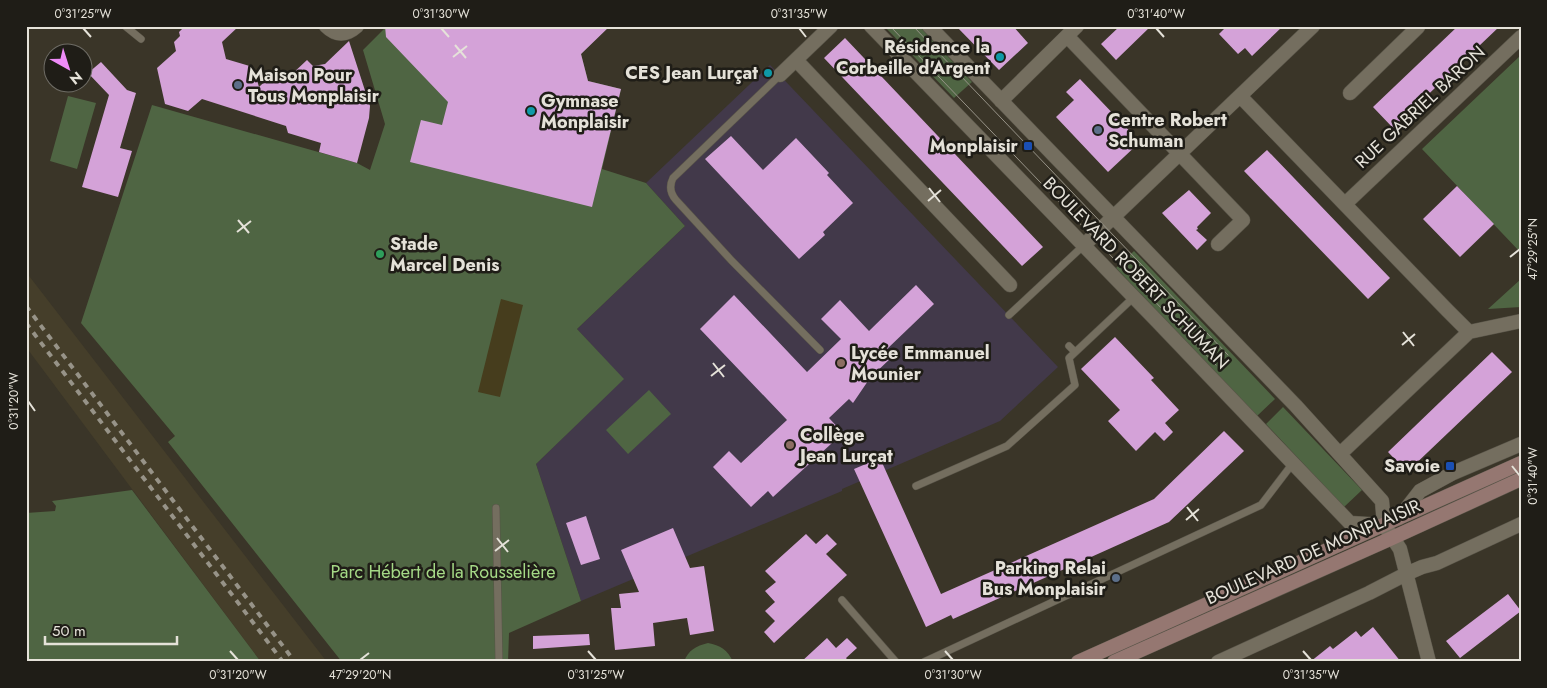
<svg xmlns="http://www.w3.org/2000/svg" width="1547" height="688" font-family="Jost,sans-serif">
<rect width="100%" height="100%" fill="#3a3528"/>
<path fill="#453e2a" d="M26 272 327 662H261L26 347Z"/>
<path fill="#42394a" d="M770 65 1058 367 1000 421 842 489V491L581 601 536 464 623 379 577 329 685 226 646 183Z"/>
<path fill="#4f6543" d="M387 26H598L603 32 581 54 588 81 621 89 602 169 646 183 685 226 577 329 624 379 536 464 581 601 509 633 508 662H342L168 442 175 436 81 323 152 105 357 163 370 170 385 124 363 50Z
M884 26H919L972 82 954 98Z
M1521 55V253L1422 149Z
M68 96 96 103 77 169 50 161Z
M1134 251 1275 399 1257 416 1116 268Z
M1521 279V307L1488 309Z
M649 390 671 414 628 454 606 430Z
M1283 407 1362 490 1344 507 1266 424Z
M132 490 261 662H26V513L55 511 56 506 52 501Z
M708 643C720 645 728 650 733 662H684C688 650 696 646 708 643Z"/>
<path fill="#463d1d" d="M501 299 523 305 500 397 478 392Z"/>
<path fill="#d4a2d8" d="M185 26H239L222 42 226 59 253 67 259 87 277 70 291 75 307 60 313 66 325 64 349 41 370 106 369 118 357 163 319 152 321 143 288 133 286 126 202 99 188 111 165 104 157 68 176 51 174 42 180 36 179 32Z
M385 26H610L581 54 588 81 621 89 592 207 410 162 421 120 442 125 448 102 386 37Z
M956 26H1013L1028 43 999 70Z
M1120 26H1151L1116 60 1101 44Z
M1227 26H1283L1252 56 1245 48 1238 54 1219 34Z
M1458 26H1500L1393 128 1373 107Z
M845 38 1043 247 1022 266 824 58Z
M101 62 127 90 136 93 120 148 132 151 118 197 82 187 109 95 88 73Z
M1080 79 1140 142 1108 172 1056 117 1074 100 1066 92Z
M731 136 763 170 796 138 829 173 827 175 853 203 823 232 825 235 799 259 705 159Z
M1267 150 1390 278 1368 299 1244 171Z
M1457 186 1494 224 1460 257 1423 219Z
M1189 190 1211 213 1197 227 1198 229 1196 230 1207 240 1197 250 1162 213Z
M916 285 934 304 886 350 893 356 870 378 853 403 849 399 829 418 843 433 773 497 768 491 751 507 713 467 729 451 741 463 787 420 700 329 734 295 807 372 841 339 821 319 840 300 869 331Z
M1115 337 1154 378 1151 380 1179 410 1165 423 1173 432 1164 441 1155 432 1136 451 1108 421 1120 410 1081 369Z
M1492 352 1512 372 1407 472 1388 452Z
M1224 431 1244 451 1169 522 953 619 951 615 926 627 854 469 880 458 941 594 1154 499Z
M586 516 600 559 581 565 566 523Z
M673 528 690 568 704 566 714 631 690 635 687 618 653 623 655 646 615 650 611 608H621L619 594 639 592 621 550Z
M806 534 816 544 827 534 837 544 826 554 847 575 774 643 764 632 775 621 765 611 775 602 765 591 776 582 765 571Z
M1508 594 1521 611 1460 658 1446 641Z
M1373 627 1401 662H1310L1330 646 1333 649 1356 631 1361 637Z
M589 634 590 645 533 649V636Z
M827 638 836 648 847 638 857 648 846 658 849 662H801Z"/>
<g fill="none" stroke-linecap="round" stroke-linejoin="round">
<defs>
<path id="service" d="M125 26 141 39
M780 75 673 178C669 186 670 193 676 200L731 260 820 350
M1009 315 1083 246
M1069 346 1075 352
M916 486 1007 446 1075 385 1069 358 1134 297
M496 508 499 662
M842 600 896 662
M924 662 1261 505 1293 463"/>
<path id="minor" d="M326 26C336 36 346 36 357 26
M871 26 1156 320 1350 523 1384 525
M929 26 1296 406 1382 501 1384 525 1400 549 1429 662
M1067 36 1243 220 1218 244
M796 60 1010 285
M780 75 831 26
M1350 93 1418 27
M1240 96 1447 310 1469 332 1340 454
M1001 101 1077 26
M1345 204 1521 37
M1083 246 1313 26
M1469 332 1521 321
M1399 518 1420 491 1453 473 1521 444
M1218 662 1369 593 1406 574 1422 567 1437 563 1521 524"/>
<path id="secondary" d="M1078 662 1521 463
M1114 662 1392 538 1521 479"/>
</defs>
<use href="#service" stroke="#585448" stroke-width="8"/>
<use href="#minor" stroke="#585448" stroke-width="15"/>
<use href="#secondary" stroke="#585448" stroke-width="15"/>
<use href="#service" stroke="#746e5f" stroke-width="7"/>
<use href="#minor" stroke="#746e5f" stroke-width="14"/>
<use href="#secondary" stroke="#957771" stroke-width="14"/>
<path stroke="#979388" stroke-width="1" d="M890 26 1216 365
M913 26 1228 355"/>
<path stroke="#979388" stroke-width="4" stroke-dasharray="6 6" stroke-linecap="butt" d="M26 306 295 662
M26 323 283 662"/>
</g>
<path fill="none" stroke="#e5e2d9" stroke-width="2" d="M83 28 91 37M441 28 449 37M799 28 806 37M1156 28 1164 37M455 45 466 58M453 57 467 46M929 188 940 202M928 201 941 190M238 220 249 233M237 232 251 221M1510 257 1520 249M1403 332 1414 346M1402 345 1415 334M713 363 724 377M711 376 725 365M28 401 35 411M1512 466 1520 476M1187 507 1198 521M1186 520 1199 509M497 538 508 552M495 551 509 540M230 651 238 660M588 651 596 660M945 651 953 660M1303 651 1311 660M360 660 369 653"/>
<g fill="#0f9aa8" stroke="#1f1d17" stroke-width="2">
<circle cx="1000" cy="57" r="5"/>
<circle cx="768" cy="73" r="5"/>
<circle cx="531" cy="111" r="5"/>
</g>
<g fill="#5c6f8a" stroke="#1f1d17" stroke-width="2">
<circle cx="238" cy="85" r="5"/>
<circle cx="1098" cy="130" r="5"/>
<circle cx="1116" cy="578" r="5"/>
</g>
<g fill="#1a4fb4" stroke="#1f1d17" stroke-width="2">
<rect x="1023" y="141" width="10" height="10" rx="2.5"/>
<rect x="1445" y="461" width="10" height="10" rx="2.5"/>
</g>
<circle fill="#2e9e5b" stroke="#1f1d17" stroke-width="2" cx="380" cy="254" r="5"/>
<g fill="#8d6e63" stroke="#1f1d17" stroke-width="2">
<circle cx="841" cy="363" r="5"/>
<circle cx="790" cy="445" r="5"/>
</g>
<g text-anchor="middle" stroke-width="5" stroke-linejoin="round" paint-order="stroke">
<g font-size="18" font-weight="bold" fill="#e5e2d9" stroke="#1f1d17" text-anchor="start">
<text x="990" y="53" text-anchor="end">Résidence la<tspan x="990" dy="21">Corbeille d'Argent</tspan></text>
<text x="758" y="79" text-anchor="end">CES Jean Lurçat</text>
<text x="248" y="81">Maison Pour<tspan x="248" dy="21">Tous Monplaisir</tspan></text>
<text x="541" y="107">Gymnase<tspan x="541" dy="21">Monplaisir</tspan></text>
<text x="1108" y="126">Centre Robert<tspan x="1108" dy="21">Schuman</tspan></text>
<text x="1018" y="152" text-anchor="end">Monplaisir</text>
<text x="390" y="250">Stade<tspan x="390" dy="21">Marcel Denis</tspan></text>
<text x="851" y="359">Lycée Emmanuel<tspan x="851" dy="21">Mounier</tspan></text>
<text x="800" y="441">Collège<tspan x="800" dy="21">Jean Lurçat</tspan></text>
<text x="1440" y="472" text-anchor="end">Savoie</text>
<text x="1106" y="574" text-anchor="end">Parking Relai<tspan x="1106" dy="21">Bus Monplaisir</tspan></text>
</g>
<g font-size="18" fill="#e5e2d9" stroke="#1f1d17">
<text transform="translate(1420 107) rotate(-43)" y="6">RUE GABRIEL BARON</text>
<text transform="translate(1136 273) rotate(46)" y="6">BOULEVARD ROBERT SCHUMAN</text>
<text transform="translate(1313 552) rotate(-24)" y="6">BOULEVARD DE MONPLAISIR</text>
</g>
<g font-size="18" fill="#a5d986" stroke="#1f1d17">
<text x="443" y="578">Parc Hébert de la Rousselière</text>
</g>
</g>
<rect width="1547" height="688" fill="none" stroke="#1f1d17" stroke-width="55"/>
<g transform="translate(68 68) rotate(141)"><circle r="24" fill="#1f1d17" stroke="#6e6c65"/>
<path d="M0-4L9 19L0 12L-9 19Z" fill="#ee8bf8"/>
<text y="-8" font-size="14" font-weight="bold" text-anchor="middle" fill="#e5e2d9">N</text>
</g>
<path d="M45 636v8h132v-8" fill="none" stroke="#e5e2d9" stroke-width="2.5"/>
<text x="52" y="636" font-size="15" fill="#e5e2d9" stroke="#1f1d17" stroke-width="4" paint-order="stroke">50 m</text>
<rect x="28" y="28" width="1492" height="632" fill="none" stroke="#e5e2d9" stroke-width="2"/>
<g font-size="12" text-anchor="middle" fill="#e5e2d9">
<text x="83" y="18">0°31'25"W</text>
<text x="441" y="18">0°31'30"W</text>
<text x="799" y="18">0°31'35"W</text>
<text x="1156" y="18">0°31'40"W</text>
<text transform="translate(1533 249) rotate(-90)" y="4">47°29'25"N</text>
<text transform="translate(14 401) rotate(-90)" y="4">0°31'20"W</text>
<text transform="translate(1533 476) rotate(-90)" y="4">0°31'40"W</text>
<text x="238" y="679">0°31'20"W</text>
<text x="360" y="679">47°29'20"N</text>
<text x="596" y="679">0°31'25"W</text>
<text x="953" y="679">0°31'30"W</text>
<text x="1311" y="679">0°31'35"W</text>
</g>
</svg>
